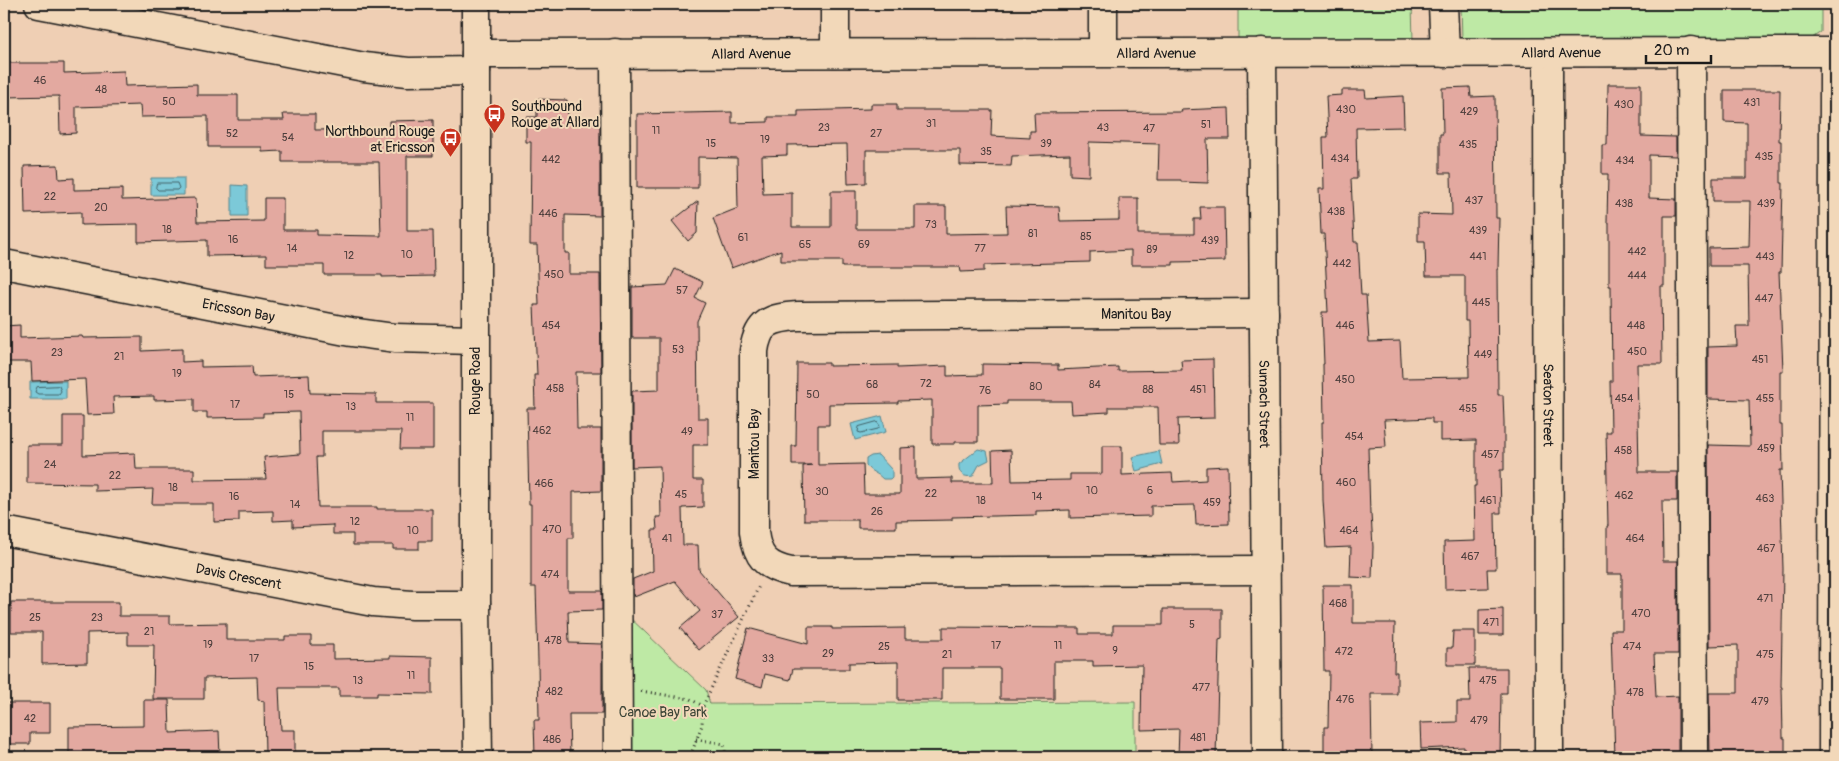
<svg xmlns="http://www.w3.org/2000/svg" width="1839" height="761" font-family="Pangolin,sans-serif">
<rect width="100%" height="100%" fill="#efcfb4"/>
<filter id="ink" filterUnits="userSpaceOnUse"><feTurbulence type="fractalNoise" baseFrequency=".02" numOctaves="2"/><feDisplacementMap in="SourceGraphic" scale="10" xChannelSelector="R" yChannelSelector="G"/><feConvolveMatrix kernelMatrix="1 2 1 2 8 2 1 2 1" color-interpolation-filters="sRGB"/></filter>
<g filter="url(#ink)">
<path fill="#bee9a5" stroke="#6d8260" d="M1238 4H1412L1413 41H1238Z
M1461 4H1821V32L1809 40 1462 41Z
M627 615 706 690 710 704 1135 702V757H618Z"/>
<path fill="#7bc9d8" stroke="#55848d" d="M151 178H184V195H151Z
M232 185 247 186V216H232Z
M66 381V399H30V382Z
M882 416 886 432 855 440 851 424Z
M978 449 987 451 989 460 979 465 973 476C964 478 958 474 959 464Z
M1159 451 1162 464 1136 471 1132 457Z
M878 455 892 470V477L890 479H883C878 473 870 472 866 466V459L871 456Z"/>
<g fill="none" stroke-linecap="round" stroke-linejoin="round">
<path stroke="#426167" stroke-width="1" d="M157 183H177L179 188 177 190H158L156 188Z
M59 386 61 391 59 394H38L35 392 37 387Z
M877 422 880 426 878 429 861 433 858 432 859 427Z"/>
</g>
<path fill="#e3a9a0" stroke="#1c1c1c" d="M4 63H64V73L124 71 125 86 197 84V95H238V120H284L283 114H315V130L389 129V121L433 120V156H407V231H433L434 276 382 277V275H324V265H266V255L207 256V240L138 242V224L81 225V212L25 214 24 166 58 165 59 179 74 178V190L122 189V200L196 198 197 222 264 221V198H283V230H317V235L381 236 379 162H282V151L262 152V147H208V116L141 117 140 105 76 107V133L60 134 59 96 4 97Z
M1608 84H1641V136L1676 137V156L1649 155V198L1676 199V216H1664V286H1661L1662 364H1637L1639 472H1677V501H1662L1663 561H1678V654H1654L1656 697 1678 696V757H1615L1611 630H1622V574H1607V526H1608L1606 432H1611L1610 381H1612L1611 286H1609V222H1607L1608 174H1602V145H1607Z
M1470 87 1471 97 1495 96 1496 218H1499L1498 269H1497L1498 395H1503L1504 422V470H1500L1501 513H1495L1496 569H1487L1488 588 1445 589 1444 542 1475 541 1474 486H1476V440L1440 441V423H1432V418L1384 420 1386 447 1368 448 1370 514H1371L1373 547 1372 578 1350 577 1351 547 1326 548 1323 500 1322 422H1324L1323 364H1324L1322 312H1328L1324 234H1321L1319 189H1324L1323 137H1328L1326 96 1342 95V90H1365L1366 98 1403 96 1404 127 1356 128 1357 179H1351L1354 242H1358L1361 295H1366L1369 342 1400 341 1402 378 1469 377 1468 321H1465V276H1426L1425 241H1418V214L1452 215 1451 173H1440V134H1443L1442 88Z
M1724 90H1780L1779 141H1781V183H1783L1781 272H1779L1783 371H1780V425H1782L1783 470H1780L1783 569 1781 687H1782L1783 738H1785V757H1710L1709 693H1738V645L1709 646 1708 445 1750 446 1749 400 1708 399V347L1737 346 1736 326H1749L1748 266H1709V248L1749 247 1750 201H1713V178H1747V123L1724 122Z
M537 99 567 100 568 120H600V216L565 215V253H569V274H600L601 372H576L577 429H601V491L573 492V538H568V591H602V610L568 611 569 643 602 644V714H569L570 757H535L534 720H539L538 661 536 587H531V504H529L527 408H535L534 375H537L534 305H539L537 245H530L531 142H526V117H537Z
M871 104H897V110H992L991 136 1030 138V131H1035L1034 113 1182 112 1181 110 1229 108 1230 139H1207L1208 183 1181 182V180H1158L1159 144 1089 142V176L1070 175V154L1012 156 1011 166 960 165V150H866V183L848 184 847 144 787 145V155L762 156 763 194 792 193V227H831V191H856V229H915V206H946V234L1007 233 1006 206 1059 207 1060 221 1119 220V198H1138V234H1194V219H1201L1200 207H1224L1225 261 1173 262V265H1131V250L1090 252V262L984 265V271L961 272 960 267H842V261H781V250L731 268 713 218 738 208 737 158 698 157V188H637V114L732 112V123L768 122V117H798V111L871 109Z
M698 201 697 233 688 241 672 221Z
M675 269 703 282 695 298 705 303 697 321 698 418H708V445H693V480H703V507L682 508 683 545H698L699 570 739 617 699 650 680 628 700 611 675 581 634 597 633 594V579L653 571 652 530H657L656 517H661L660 466 632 467V391L659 390V338H632V287L667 285Z
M20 325V338L82 336 83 338 142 337V351L182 349V362L201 361V367L252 366 253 377 309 375 310 393 376 394V403H433V449H400L401 431H322V457H316L318 507H377V509H432V541H419V549H393V545H353V534H333V525L293 527V520L273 521V511L239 512V521L214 522V504H152L153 489 95 491V484L27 483V445H63V416H83V455L135 453 136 469H194V480L266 479 264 457 300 454 299 412 263 413V417L207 418V412H194V399L154 400V396L113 397 114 414 87 415 85 379 32 381 31 362H4V326Z
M1213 359 1214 418 1178 419 1179 445H1159L1158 407H1109V412L1072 414 1071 401H1007V404L978 405V442H955V444H932V400L898 401V403L829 404V425H818V465L863 464 864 494H900V448L916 447V479L952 478V483H993L992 451 1011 450 1012 481 1070 480V474H1102V446H1122V475L1172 473 1173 482 1206 480V467L1228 466 1229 524 1196 525 1195 505 1151 506V516L1070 518V510L1036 511V515L952 517V520L896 521V528H858V520H804L803 466 812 465H792V446H796L797 363H829V366L897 365V368L947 366V376L982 375V364L1058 365V370L1118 367V371L1182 370 1181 360Z
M1323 585H1353V623H1395L1394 672H1397V694H1371L1372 757H1324V727H1328L1329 671H1324Z
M11 602H119V616H170V624L226 623V640H285V636H311V645H333V659L390 658V656L432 657V694L377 693V696H339V688H279L281 730H295V755H265L264 701 258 700 257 677 204 678V699H153L154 645H128V632L87 633V663L42 664V632H11Z
M1163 609H1222V639L1219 640 1216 757H1178L1179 729 1141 730 1142 665 1093 666V661H1054V699H1000V668H942V700H898V662L849 663V669H793L790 680 765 674 762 687 735 679 748 628 808 644V627H832V629L905 628V639H943V627L1079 628V634H1113V625H1163Z
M1503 609V635H1479V610Z
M1453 631H1475V665H1447V648H1452Z
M1469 668H1507V693H1501L1500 757H1464V747L1421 749 1420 723 1457 722V702H1470Z
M144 700H169L170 733 219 731 220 757H69V727L144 726Z
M4 703H50V733H30V744H9V737H4Z"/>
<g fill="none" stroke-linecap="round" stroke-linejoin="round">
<defs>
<g id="minor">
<path d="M39 4 364 67 408 72 476 71"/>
<path d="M476 4V605L478 757"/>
<path d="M835 4V53"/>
<path d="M1103 4V52"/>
<path d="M1443 4 1445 53"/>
<path d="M1691 51 1694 757"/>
<path id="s1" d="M1262 52 1267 757"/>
<path d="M615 53 618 757"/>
<path id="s2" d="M1548 53 1549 757"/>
<path id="s3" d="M476 54 1835 52"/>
<path id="s4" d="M4 264 351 332 395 338 475 340"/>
<path d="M1264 313 798 316C771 318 758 322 754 351V532C757 557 766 567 791 572L1265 570"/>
<path id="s5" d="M4 531 373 602 412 605H476"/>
<path d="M1833 757 1834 52"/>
</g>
</defs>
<use href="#minor" stroke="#1c1c1c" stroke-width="31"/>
<path stroke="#1c1c1c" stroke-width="3" stroke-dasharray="1 4" stroke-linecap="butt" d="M641 691 690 699 703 706 702 725 690 757
M703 706 759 586
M696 739 724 744 726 757"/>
<use href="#minor" stroke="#f2d8b9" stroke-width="28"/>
</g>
</g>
<defs>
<symbol id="bus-pin" viewBox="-11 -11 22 30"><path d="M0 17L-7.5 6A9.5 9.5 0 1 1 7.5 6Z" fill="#c8321e" stroke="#f2d8b9"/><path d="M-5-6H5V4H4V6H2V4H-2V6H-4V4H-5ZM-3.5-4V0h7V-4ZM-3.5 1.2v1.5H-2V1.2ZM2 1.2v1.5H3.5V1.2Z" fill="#fff"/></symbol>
</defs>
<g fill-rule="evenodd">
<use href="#bus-pin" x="482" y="102" width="25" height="34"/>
<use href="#bus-pin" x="438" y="126" width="25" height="34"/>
</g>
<g text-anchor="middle" stroke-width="4" stroke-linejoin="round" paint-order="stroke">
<g font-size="11" fill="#4e3f3d">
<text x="40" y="84">46</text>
<text x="101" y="93">48</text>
<text x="169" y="105">50</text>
<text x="1752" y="106">431</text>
<text x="1624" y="108">430</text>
<text x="1346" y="113">430</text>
<text x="1469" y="115">429</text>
<text x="931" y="127">31</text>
<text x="1206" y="128">51</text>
<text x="824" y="131">23</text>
<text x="1103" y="131">43</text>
<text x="1149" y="132">47</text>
<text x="656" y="134">11</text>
<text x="232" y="137">52</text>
<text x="876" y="137">27</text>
<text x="288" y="141">54</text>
<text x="765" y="143">19</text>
<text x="711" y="147">15</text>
<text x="1046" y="147">39</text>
<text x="1468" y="148">435</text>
<text x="986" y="155">35</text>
<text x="1764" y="160">435</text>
<text x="1340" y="162">434</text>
<text x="551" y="163">442</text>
<text x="1625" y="164">434</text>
<text x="50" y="200">22</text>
<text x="1474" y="204">437</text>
<text x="1624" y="207">438</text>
<text x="1766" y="207">439</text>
<text x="101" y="211">20</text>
<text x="1336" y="215">438</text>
<text x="548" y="217">446</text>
<text x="931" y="228">73</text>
<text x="167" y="233">18</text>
<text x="1478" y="234">439</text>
<text x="1033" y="237">81</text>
<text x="1086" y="240">85</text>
<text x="743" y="241">61</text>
<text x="233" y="243">16</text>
<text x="1210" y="244">439</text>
<text x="805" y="248">65</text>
<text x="864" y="248">69</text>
<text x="292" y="252">14</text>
<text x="980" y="252">77</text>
<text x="1152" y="253">89</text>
<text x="1637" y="255">442</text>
<text x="407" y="258">10</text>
<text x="349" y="259">12</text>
<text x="1478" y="260">441</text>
<text x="1765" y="260">443</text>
<text x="1342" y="267">442</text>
<text x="554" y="278">450</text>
<text x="1637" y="279">444</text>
<text x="682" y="294">57</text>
<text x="1764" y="302">447</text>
<text x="1481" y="306">445</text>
<text x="551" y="329">454</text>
<text x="1345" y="329">446</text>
<text x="1636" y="329">448</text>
<text x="678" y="353">53</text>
<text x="1637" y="355">450</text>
<text x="57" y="356">23</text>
<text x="1483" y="358">449</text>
<text x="119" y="360">21</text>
<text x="1760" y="363">451</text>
<text x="177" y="377">19</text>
<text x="1345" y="383">450</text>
<text x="926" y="387">72</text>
<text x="872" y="388">68</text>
<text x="1095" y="388">84</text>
<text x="1036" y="390">80</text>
<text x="555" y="392">458</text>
<text x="1148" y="393">88</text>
<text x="1198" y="393">451</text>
<text x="985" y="394">76</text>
<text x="289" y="398">15</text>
<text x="813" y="398">50</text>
<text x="1624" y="402">454</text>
<text x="1765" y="402">455</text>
<text x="235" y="408">17</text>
<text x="351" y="410">13</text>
<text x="1468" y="412">455</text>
<text x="410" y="421">11</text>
<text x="542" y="434">462</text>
<text x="687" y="435">49</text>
<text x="1354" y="440">454</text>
<text x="1766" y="452">459</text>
<text x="1623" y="454">458</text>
<text x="1490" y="458">457</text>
<text x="50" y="468">24</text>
<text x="115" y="479">22</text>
<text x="1346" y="486">460</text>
<text x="544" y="487">466</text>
<text x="173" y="491">18</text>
<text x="1092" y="494">10</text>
<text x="1150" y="494">6</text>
<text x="822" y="495">30</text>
<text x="931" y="497">22</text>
<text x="681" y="498">45</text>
<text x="1624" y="499">462</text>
<text x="234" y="500">16</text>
<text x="1037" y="500">14</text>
<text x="1765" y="502">463</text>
<text x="981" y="504">18</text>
<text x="1488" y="504">461</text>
<text x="1212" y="506">459</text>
<text x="295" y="508">14</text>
<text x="877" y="515">26</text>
<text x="355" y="525">12</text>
<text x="552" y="533">470</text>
<text x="413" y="534">10</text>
<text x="1349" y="534">464</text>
<text x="667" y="542">41</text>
<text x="1635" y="542">464</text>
<text x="1766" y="552">467</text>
<text x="1470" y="560">467</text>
<text x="550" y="578">474</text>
<text x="1765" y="602">471</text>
<text x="1338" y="607">468</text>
<text x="1641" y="617">470</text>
<text x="717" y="618">37</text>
<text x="35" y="621">25</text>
<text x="97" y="621">23</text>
<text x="1491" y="626">471</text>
<text x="1192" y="628">5</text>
<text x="149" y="635">21</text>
<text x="553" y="644">478</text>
<text x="208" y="648">19</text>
<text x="996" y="649">17</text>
<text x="1058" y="649">11</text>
<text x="884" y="650">25</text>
<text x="1632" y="650">474</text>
<text x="1115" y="654">9</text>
<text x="1344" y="655">472</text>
<text x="828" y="657">29</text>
<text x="947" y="658">21</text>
<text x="1765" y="658">475</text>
<text x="254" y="662">17</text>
<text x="768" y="662">33</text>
<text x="309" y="670">15</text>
<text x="411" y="679">11</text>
<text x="358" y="684">13</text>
<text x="1488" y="684">475</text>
<text x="1201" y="691">477</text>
<text x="554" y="695">482</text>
<text x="1635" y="696">478</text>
<text x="1345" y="703">476</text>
<text x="1760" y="705">479</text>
<text x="30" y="722">42</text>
<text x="1479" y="724">479</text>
<text x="1198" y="741">481</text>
<text x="552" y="743">486</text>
</g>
<g font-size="14" fill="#1c1c1c" stroke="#f2d8b9">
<text dy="5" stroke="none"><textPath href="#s3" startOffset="680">Allard Avenue</textPath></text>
<text dy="5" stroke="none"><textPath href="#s3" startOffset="1085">Allard Avenue</textPath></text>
<text dy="5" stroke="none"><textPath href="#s3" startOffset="275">Allard Avenue</textPath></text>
<text dy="5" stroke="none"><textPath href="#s4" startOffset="239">Ericsson Bay</textPath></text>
<text x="1136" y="319">Manitou Bay</text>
<text transform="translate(475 381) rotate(-90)" y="5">Rouge Road</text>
<text dy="5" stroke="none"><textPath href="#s1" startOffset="352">Sumach Street</textPath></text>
<text dy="5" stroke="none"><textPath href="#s2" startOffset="352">Seaton Street</textPath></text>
<text transform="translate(754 444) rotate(-90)" y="5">Manitou Bay</text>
<text dy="5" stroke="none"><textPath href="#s5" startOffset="239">Davis Crescent</textPath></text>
</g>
<g font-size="14" fill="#1c1c1c" stroke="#f2d8b9" text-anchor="start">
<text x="511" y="111">Southbound<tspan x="511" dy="16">Rouge at Allard</tspan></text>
<text x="435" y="136" text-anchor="end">Northbound Rouge<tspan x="435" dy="16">at Ericsson</tspan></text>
</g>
<g font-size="14" fill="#3c4537" stroke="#f2d8b9">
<text x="663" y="717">Canoe Bay Park</text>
</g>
</g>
<rect width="1839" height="761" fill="none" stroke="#f2d8b9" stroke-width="20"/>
<rect x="10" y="10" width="1819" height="741" fill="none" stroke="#1c1c1c" stroke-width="2" filter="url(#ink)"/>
<path d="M1646 55v8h65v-8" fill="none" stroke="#1c1c1c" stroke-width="2.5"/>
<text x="1654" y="55" font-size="15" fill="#1c1c1c" stroke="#f2d8b9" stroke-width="4" paint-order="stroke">20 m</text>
</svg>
